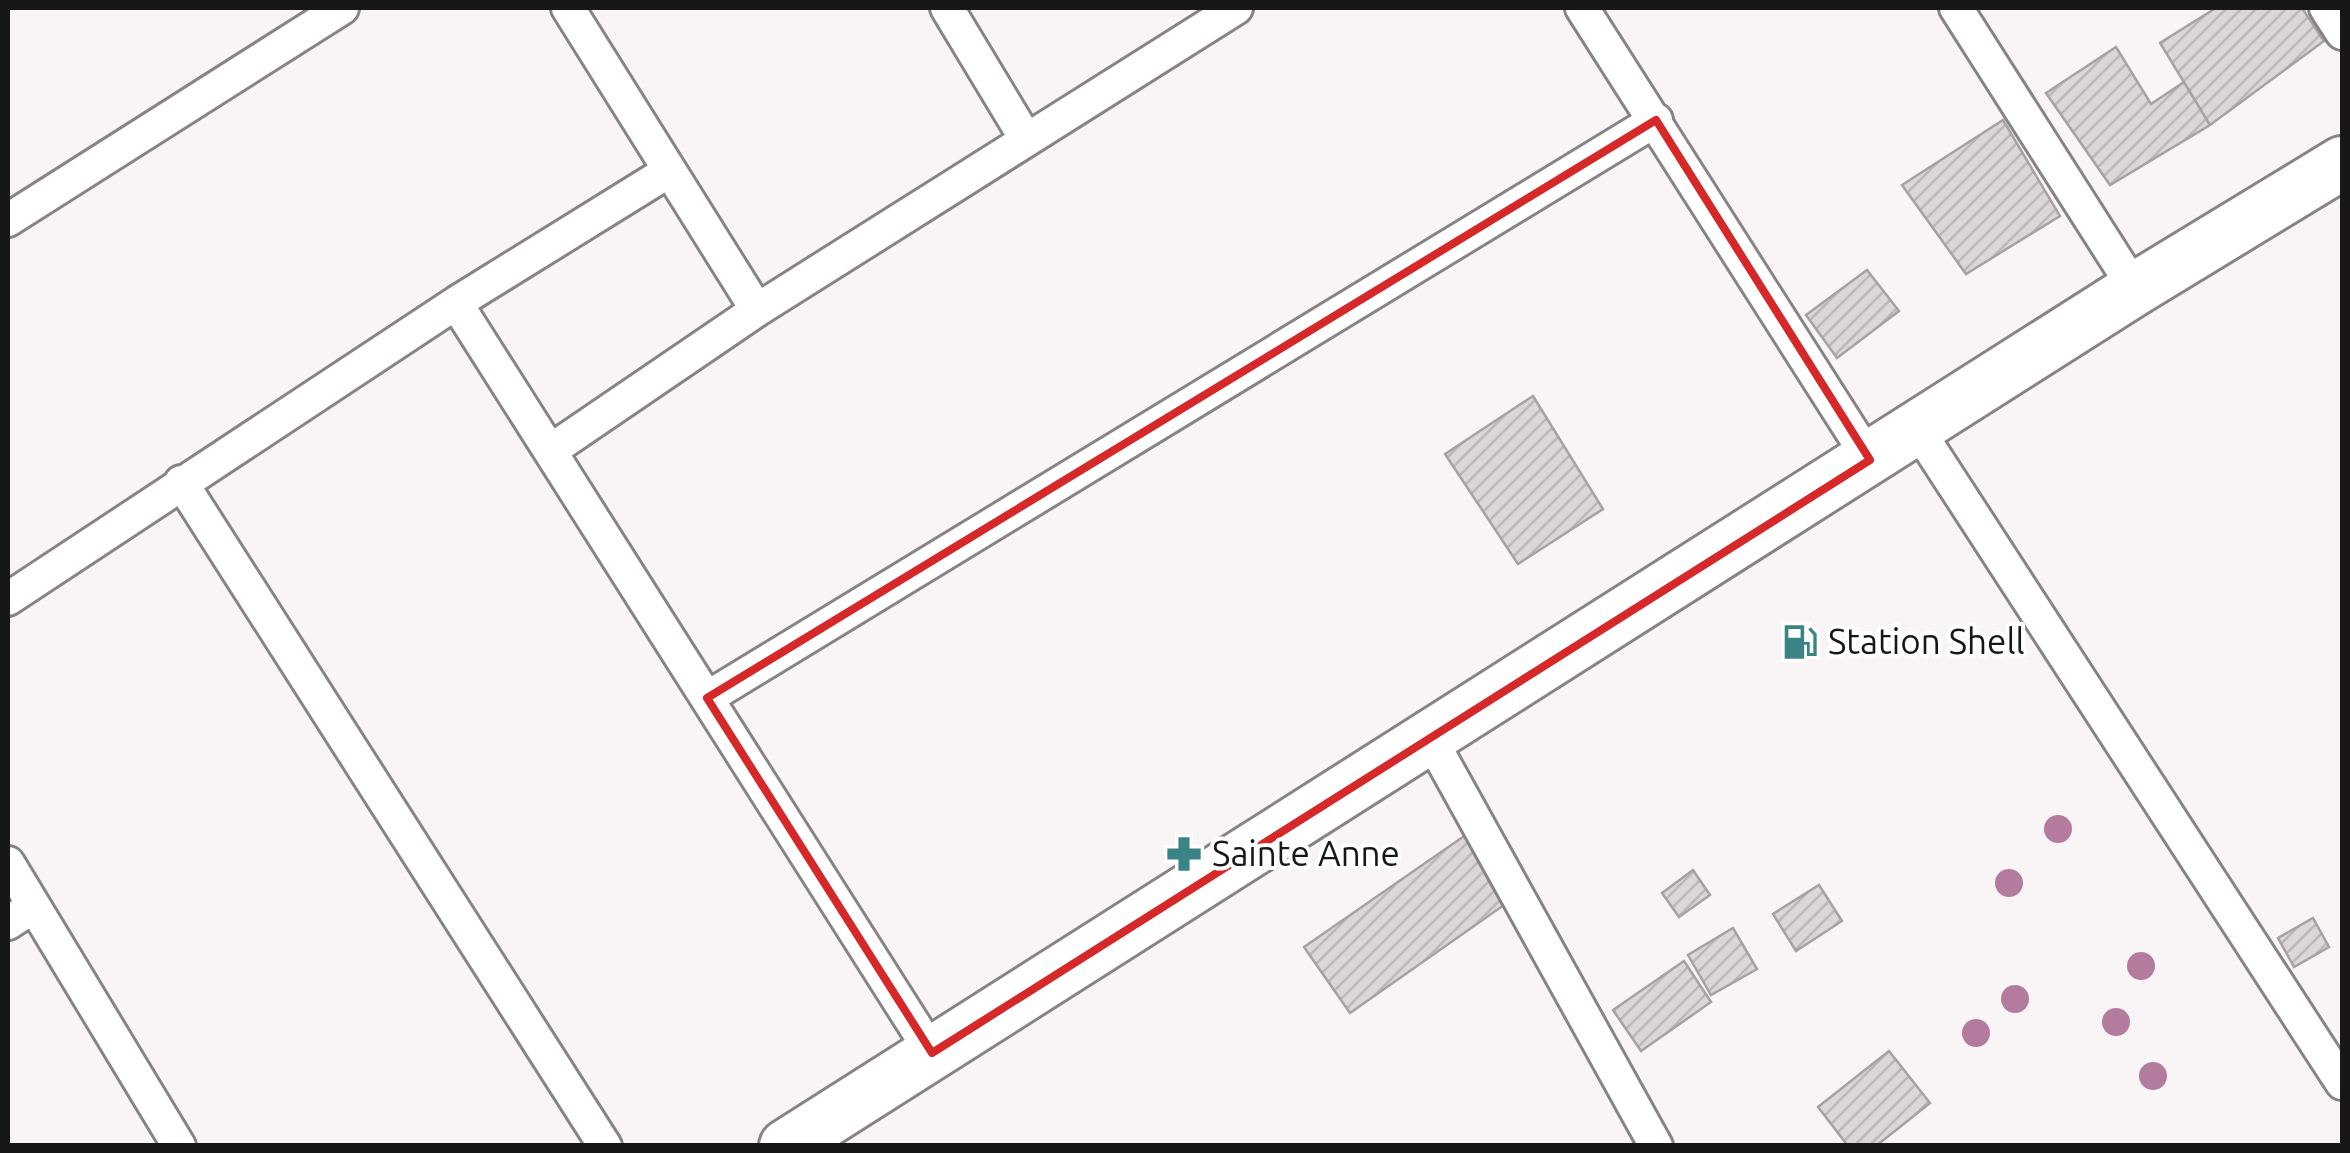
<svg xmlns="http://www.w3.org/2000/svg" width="2350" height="1153" font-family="Ubuntu,sans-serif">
<defs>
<pattern id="building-hatch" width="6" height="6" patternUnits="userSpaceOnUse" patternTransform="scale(2.5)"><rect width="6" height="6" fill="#dbd6d9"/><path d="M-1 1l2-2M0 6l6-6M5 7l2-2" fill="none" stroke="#bbb7ba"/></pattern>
</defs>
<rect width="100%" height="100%" fill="#f9f4f6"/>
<path fill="url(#building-hatch)" stroke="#a6a1a3" stroke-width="2.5" d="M2216 8H2302L2324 41 2210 125 2160 43Z
M2116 47 2151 104 2184 82 2210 125 2110 185 2046 93Z
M2003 120 2060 216 1966 274 1902 185Z
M1867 270 1899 311 1837 358 1806 315Z
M1533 396 1603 509 1518 564 1445 454Z
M1470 832 1514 898 1350 1013 1304 947Z
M1693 870 1710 895 1679 917 1662 893Z
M1819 885 1842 921 1796 951 1773 914Z
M2313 918 2329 947 2294 967 2278 938Z
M1733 928 1757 969 1711 995 1688 955Z
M1684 961 1711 1002 1641 1051 1613 1010Z
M1889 1051 1930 1103 1876 1146H1848L1818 1107Z"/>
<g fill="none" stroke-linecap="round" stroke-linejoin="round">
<defs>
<path id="minor" d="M568 8 757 310
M947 8 1026 139
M1582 8 1870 460
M1956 8 2135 289
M2326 8 2342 33
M8 220 342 8
M456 303 932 1053
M1918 430 2342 1083
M550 451 757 310 1236 8
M181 482 605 1146
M8 599 456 303 669 171
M707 698 1656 120
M1430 738 1656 1146
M8 863 179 1146
M8 923 34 906"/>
<path id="trunk" d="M786 1146 2135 289 2342 163"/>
</defs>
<use href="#minor" stroke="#888385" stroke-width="38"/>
<use href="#trunk" stroke="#888385" stroke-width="58"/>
<use href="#minor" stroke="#fff" stroke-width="32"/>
<use href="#trunk" stroke="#fff" stroke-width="52"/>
</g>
<g fill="#b37c9f">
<circle cx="2058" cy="829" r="14"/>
<circle cx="2009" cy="883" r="14"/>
<circle cx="2141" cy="966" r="14"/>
<circle cx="2015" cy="999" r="14"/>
<circle cx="2116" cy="1022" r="14"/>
<circle cx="1976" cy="1033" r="14"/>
<circle cx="2153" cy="1076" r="14"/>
</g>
<path fill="none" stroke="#d62828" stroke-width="8" stroke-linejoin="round" d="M1656 120 1870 460 932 1053 707 698Z"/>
<defs>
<symbol id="fuel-bare" viewBox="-9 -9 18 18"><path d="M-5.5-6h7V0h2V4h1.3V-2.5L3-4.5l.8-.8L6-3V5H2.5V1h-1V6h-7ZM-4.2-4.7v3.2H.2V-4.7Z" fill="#3b8485" stroke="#fff" stroke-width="2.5" paint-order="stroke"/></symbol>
<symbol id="pharmacy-bare" viewBox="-9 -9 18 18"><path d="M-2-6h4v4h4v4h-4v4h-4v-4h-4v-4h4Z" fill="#3b8485" stroke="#fff" stroke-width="2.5" paint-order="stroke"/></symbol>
</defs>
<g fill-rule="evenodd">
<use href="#fuel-bare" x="1775" y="617" width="50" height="50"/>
<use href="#pharmacy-bare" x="1159" y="829" width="50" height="50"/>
</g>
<g text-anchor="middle" stroke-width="8" stroke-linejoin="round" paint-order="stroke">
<g font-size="35" fill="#181718" stroke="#fff" text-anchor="start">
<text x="1828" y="654">Station Shell</text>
<text x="1212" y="866">Sainte Anne</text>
</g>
</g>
<rect width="2350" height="1153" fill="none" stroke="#181718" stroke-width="20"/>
</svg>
